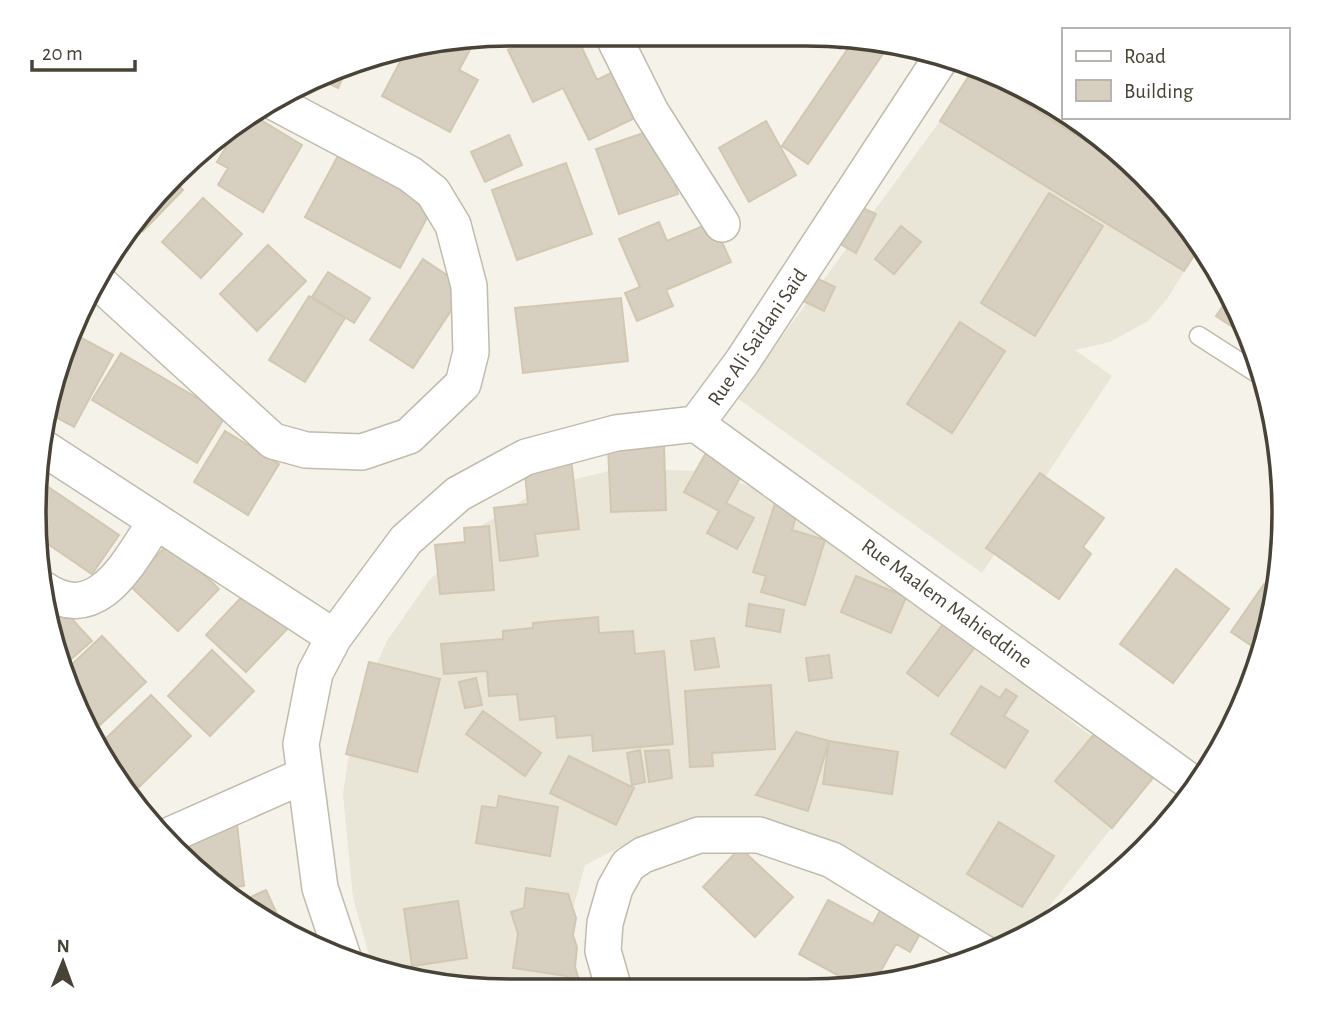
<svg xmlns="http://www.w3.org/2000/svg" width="1317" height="1025" font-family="'Alegreya Sans',sans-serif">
<rect width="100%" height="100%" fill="#f5f2ea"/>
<path fill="#e9e5d7" d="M972 71 1143 176 1165 197 1200 246 1167 299 1148 321 1110 342 1075 350 1112 376 982 573 737 398 940 121Z
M617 469 709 471 775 496 1149 780 1027 935 980 957 871 879 690 831 628 843 585 865 566 934 571 986 419 983 373 969 353 898 343 794 356 709 387 641 428 582 484 524 544 487Z"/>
<path fill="#d7cfbf" stroke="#d2c8b2" stroke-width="2" d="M543 33H575L597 80 619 69 641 115 589 140 563 88 533 102 508 50Z
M815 34H835L848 37 840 49Z
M502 35 498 45 478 38Z
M855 38 889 45 808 164 782 146Z
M461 40 472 46 459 70 478 80 450 132 382 96 408 47Z
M348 66 338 88 319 79Z
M972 71 1143 176 1165 197 1200 246 1184 271 940 121Z
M251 114 302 145 263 212 218 185 228 168 217 162 241 122Z
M766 121 796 175 749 202 719 148Z
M655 129 678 194 619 214 596 149Z
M509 135 522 165 485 182 471 152Z
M340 152 435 203 400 268 305 217Z
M566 163 592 234 517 260 492 190Z
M171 177 183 190 143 231 135 224Z
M1049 193 1103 226 1035 336 981 303Z
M203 198 242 234 201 278 162 242Z
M856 205 876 214 856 253 837 242Z
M659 222 667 241 713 222 731 262 666 290 673 306 637 321 625 293 640 287 619 239Z
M901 226 921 242 894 274 875 259Z
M268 245 306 281 257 331 220 294Z
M423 259 466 288 413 368 370 340Z
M328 272 370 298 354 323 312 297Z
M810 275 835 287 824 311 799 299Z
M309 296 345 318 305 382 269 360Z
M1230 296 1249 338 1216 316Z
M621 298 628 361 523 373 515 308Z
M960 322 1005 351 952 433 907 404Z
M72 333 113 355 74 427 46 412 49 389Z
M121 353 226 415 197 463 92 400Z
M225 431 279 464 248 515 194 482Z
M664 444 666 510 611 512 608 447Z
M708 449 745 469 726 503 754 518 737 549 707 533 719 511 684 492Z
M571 458 579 529 535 534 538 556 500 561 494 508 528 504 524 463Z
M1040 473 1104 518 1083 547 1091 554 1059 599 986 548Z
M38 480 119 535 92 574 36 536 33 513Z
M777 497 800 504 792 530 825 540 805 605 761 592 766 576 753 572Z
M489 526 494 590 440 594 435 545 465 542 464 528Z
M170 542 219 589 178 631 129 585Z
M1176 569 1229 609 1173 683 1120 644Z
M856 576 906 597 891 633 841 612Z
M1264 584 1275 591 1268 636 1261 652 1231 632Z
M251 587 291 625 246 672 206 635Z
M49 594 92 641 62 667 50 637 45 598Z
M749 604 784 610 780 632 746 626Z
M949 616 981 639 938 696 907 673Z
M598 617 599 633 633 631 635 654 664 651 673 744 593 751 592 735 557 738 555 716 520 720 517 694 489 696 487 671 444 674 441 644 503 639V631L533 628V623Z
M102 636 146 682 100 725 76 699 64 672Z
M714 638 719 667 695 670 691 641Z
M212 650 254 691 210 736 168 696Z
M829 655 832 678 809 681 806 658Z
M369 662 440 679 417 772 346 754Z
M476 678 482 705 465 708 459 682Z
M771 685 775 749 712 753 713 766 690 767 685 691Z
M981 686 1000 698 1006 689 1017 696 1004 716 1028 731 1005 768 951 734Z
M151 695 191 736 139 787 98 746Z
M483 711 541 753 525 776 466 734Z
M796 732 829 741 808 811 756 795Z
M1096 732 1153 778 1112 828 1055 781Z
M829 741 898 752 892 794 823 784Z
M640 750 645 782 632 785 627 753Z
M669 750 672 778 649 782 645 751Z
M569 756 634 788 616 825 550 793Z
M499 796 558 807 550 856 476 843 482 806 497 808Z
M999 822 1054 856 1022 907 967 874Z
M237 824 244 886 221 889 185 857 181 831Z
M740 848 793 897 755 937 703 887Z
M526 888 568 894 576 918 573 935 577 947 575 967 581 986 541 985 567 976 513 968 518 934 511 912 524 908Z
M266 890 285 932 237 903Z
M828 900 873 924 884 903 925 925 910 952 896 944 874 983 838 990 843 978 799 954Z
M458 901 467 958 412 966 404 909Z"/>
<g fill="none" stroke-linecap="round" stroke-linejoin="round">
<defs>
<path id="lane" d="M1199 336 1263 377"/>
<path id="street" d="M612 34 651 112 722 224
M95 279 273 441 306 450 362 452 409 436 463 384 471 352 469 286 453 225 433 192 410 174 270 100
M696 424 1196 786
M42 447 334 637
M43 589C98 627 129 561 155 523
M163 838 303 776
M344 960 320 888 301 744 315 673 334 637 406 540 458 494 526 457 616 433 696 424 742 362 943 55
M613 986 603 951 605 923 615 888 628 865 643 855 699 835H759L832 860 985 954"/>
</defs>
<use href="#lane" stroke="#c1bbac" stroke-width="21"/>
<use href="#street" stroke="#c1bbac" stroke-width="38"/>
<use href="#lane" stroke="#fff" stroke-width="18"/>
<use href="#street" stroke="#fff" stroke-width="35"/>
</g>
<g text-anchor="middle" stroke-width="6" stroke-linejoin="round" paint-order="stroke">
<g font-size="21" fill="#494337" stroke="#fff">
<text transform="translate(757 337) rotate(-56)" y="7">Rue Ali Saïdani Saïd</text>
<text transform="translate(947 603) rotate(36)" y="7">Rue Maalem Mahieddine</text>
</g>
</g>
<path d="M0 0H1317V1025H0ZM512 46H806A466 466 0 0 1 1272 512V513A466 466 0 0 1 806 979H512A466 466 0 0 1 46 513V512A466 466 0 0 1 512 46Z" fill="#fff" fill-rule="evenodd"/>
<path fill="none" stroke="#494337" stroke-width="3.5" d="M512 46H806A466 466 0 0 1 1272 512V513A466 466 0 0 1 806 979H512A466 466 0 0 1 46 513V512A466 466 0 0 1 512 46Z"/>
<rect x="1062" y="28" width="228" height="91" fill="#ffffff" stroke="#b6b4af" stroke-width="2"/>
<rect x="1076" y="51" width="35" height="10" fill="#ffffff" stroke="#b6b4af" stroke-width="2"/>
<text x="1124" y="63" font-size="21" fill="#494337">Road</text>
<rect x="1076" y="80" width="35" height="21" fill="#d7cfbf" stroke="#b6b4af" stroke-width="2"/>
<text x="1124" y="98" font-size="21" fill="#494337">Building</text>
<g transform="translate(63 962) rotate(1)" stroke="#ffffff" stroke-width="5" paint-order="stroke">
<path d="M0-5L12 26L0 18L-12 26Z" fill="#494337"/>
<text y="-10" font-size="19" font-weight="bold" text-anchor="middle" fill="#494337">N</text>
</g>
<path d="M32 60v10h103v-10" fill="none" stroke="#494337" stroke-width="3.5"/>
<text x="42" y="60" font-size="21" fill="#494337" stroke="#ffffff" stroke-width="5" paint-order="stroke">20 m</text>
</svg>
